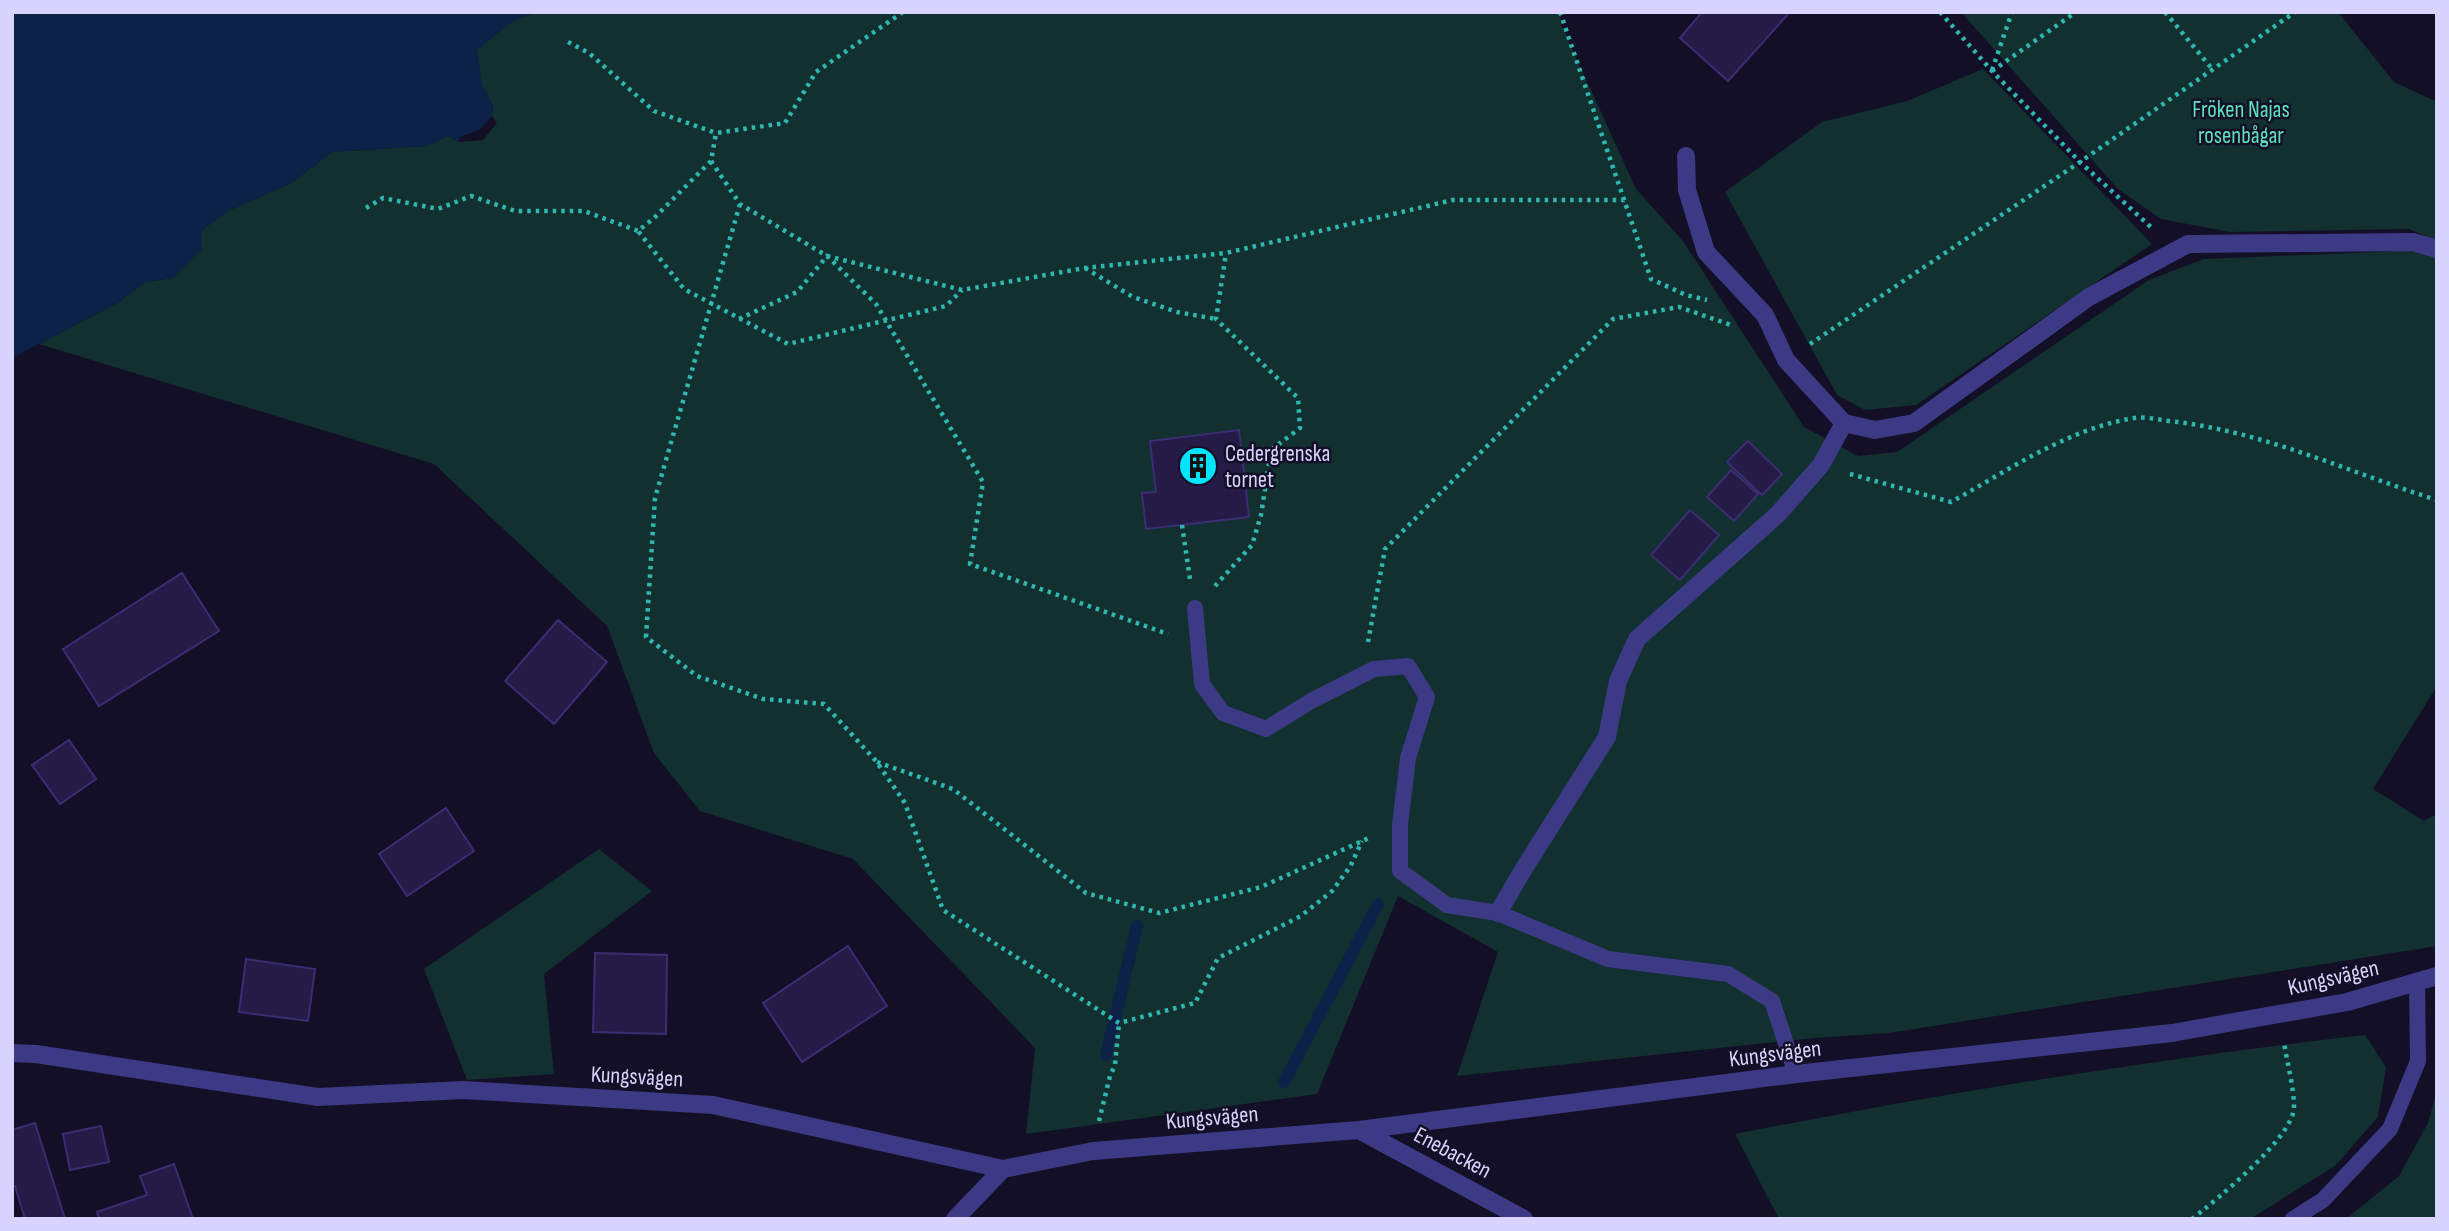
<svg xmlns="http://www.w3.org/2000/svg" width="2449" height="1231" font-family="'Sofia Sans Condensed',sans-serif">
<rect width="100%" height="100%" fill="#130f26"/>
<path fill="#12302f" d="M537 12H1562L1560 22 1636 189 1683 241 1804 427 1858 456 1897 452 2149 280 2204 259 2423 250 2437 255V686L2373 789 2424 821 2437 814V946L1889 1033 1814 1038 1457 1076 1498 952 1398 896 1317 1094 1026 1134 1035 1048 853 859 700 811 654 753 607 626 434 464 39 344 119 302 145 282 173 278 200 231 228 211 291 183 332 152 426 146 448 136 458 142 483 140 497 123 492 116 493 106 482 85 476 50 513 21Z
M1961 12H2338L2394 82 2437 102V241L2409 229 2230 232 2161 219 2118 189Z
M1983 69 2152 244 1916 405 1865 410 1837 395 1725 192 1822 122 1907 101Z
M599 849 652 891 544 974 554 1074 467 1080 424 969Z
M2365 1035 2386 1067 2378 1117 2336 1165 2250 1219H1779L1735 1134C1943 1093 2154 1059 2365 1035Z
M2437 1090V1219H2346L2399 1176 2428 1123Z"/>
<path fill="#0c2248" d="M12 12H537L513 21 477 50 482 85 493 106 492 116 479 130 460 137 458 142 448 136 426 146 332 152 291 183 228 211 201 231 202 249 173 278 145 282 119 302 12 358Z"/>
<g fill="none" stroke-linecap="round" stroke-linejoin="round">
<path stroke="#0c2248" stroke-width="12" d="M1106 1055 1137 926
M1284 1082 1378 904"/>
</g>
<path fill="#241b47" stroke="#3b2d73" stroke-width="2" d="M1702 12H1790L1728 81 1680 38Z
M1239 430 1249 517 1146 529 1142 493 1156 492 1150 441Z
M1748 441 1782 474 1762 495 1727 462Z
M1731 470 1758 494 1734 521 1707 497Z
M1690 510 1719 535 1680 580 1651 555Z
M182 573 219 631 99 706 63 649Z
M558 620 607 662 554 724 505 681Z
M69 740 96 779 60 804 32 765Z
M446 808 474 851 407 896 379 854Z
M848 946 887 1006 802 1062 763 1003Z
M595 953 667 955 666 1034 593 1032Z
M246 959 315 969 308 1021 239 1012Z
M35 1123 65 1219H25L15 1186 12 1187V1130Z
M101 1126 109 1162 70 1170 63 1134Z
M174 1164 193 1219H99L97 1212 147 1195 140 1176Z"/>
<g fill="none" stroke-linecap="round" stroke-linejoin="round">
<path stroke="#2fb8b0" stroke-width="4.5" stroke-dasharray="3.5 5" stroke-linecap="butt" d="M903 12 816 72 785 123 716 133 711 161 740 204 827 256 962 290 1085 268 1226 253 1453 200H1625
M1560 12 1651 279 1686 295 1707 300
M1940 12 1992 71 2080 162 2153 229
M2165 12 2213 70
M568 42 589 53 654 111 716 133
M1992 70 2012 12
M1992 71 2076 12
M711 161 654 218 638 231 684 289 788 344 946 306 962 290
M740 204 655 498 646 637 697 676 763 699 824 704 876 761 905 803 943 910 1119 1023 1195 1003 1218 958 1301 916 1332 891 1350 867 1362 841
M366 208 383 198 438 209 471 196 515 211H584L638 231
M1085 268 1133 297 1177 312 1216 319
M739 319 797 292 827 256 876 304 983 482 970 564 1168 634
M1810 344 2080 162 2295 12
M1850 474 1951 502C2009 470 2067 429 2134 418 2147 416 2163 421 2177 422 2267 433 2351 473 2437 500
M1182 525 1190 579
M1215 586 1252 545 1261 515 1271 450 1300 428 1298 398 1216 319 1226 253
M1368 642 1385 549 1613 319 1679 307 1731 325
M877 762 953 789 1086 893 1159 913 1261 887 1371 837
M1099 1121 1110 1076 1115 1065 1119 1023
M2192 1219C2216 1200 2294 1137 2294 1107 2294 1087 2287 1063 2284 1042"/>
<path stroke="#3d3a85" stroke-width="16" d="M1195 608 1202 684 1223 713 1266 729 1311 701 1374 669 1408 666 1427 697 1408 758 1400 825V871L1447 905 1498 913 1608 959 1728 974 1772 1001 1796 1074
M2293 1219 2323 1200 2390 1129 2418 1061 2417 981"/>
<path stroke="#3d3a85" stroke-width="18" d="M1844 423 1875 430 1914 423 2089 297 2188 244 2413 242 2437 249
M1498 913 1523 870 1607 737 1618 681 1637 639 1778 514 1821 465 1844 423 1786 360 1765 315 1706 252 1687 190 1686 156
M12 1053 36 1054 318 1097 463 1090 713 1105 1003 1169 1093 1151 1359 1130 1796 1074 2172 1033 2347 1002 2437 976
M1359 1130 1524 1219
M955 1219 1003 1169"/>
</g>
<defs>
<symbol id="building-disc" viewBox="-11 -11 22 22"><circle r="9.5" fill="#00e5ff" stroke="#130f26"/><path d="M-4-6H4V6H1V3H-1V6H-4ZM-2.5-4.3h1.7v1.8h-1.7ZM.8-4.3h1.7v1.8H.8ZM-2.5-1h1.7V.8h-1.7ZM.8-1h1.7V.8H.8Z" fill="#111"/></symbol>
</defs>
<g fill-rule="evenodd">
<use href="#building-disc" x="1176" y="444" width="44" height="44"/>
</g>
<g text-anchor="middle" stroke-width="5" stroke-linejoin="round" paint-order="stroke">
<g font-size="23" fill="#5fe0c0" stroke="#130f26">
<text x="2241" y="117">Fröken Najas<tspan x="2241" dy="26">rosenbågar</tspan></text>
</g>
<g font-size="23" fill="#d9d4ff" stroke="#130f26" text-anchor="start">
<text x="1225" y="461">Cedergrenska<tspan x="1225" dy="26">tornet</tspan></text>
</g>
<g font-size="23" fill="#d9d4ff" stroke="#130f26">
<text transform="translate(2333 977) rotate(-13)" y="8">Kungsvägen</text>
<text transform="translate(1775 1053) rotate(-7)" y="8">Kungsvägen</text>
<text transform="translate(637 1076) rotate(3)" y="8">Kungsvägen</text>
<text transform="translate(1212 1117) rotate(-5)" y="8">Kungsvägen</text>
<text transform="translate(1453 1152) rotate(28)" y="8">Enebacken</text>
</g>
</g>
<rect width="2449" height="1231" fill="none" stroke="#d9d4ff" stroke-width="28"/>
</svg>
